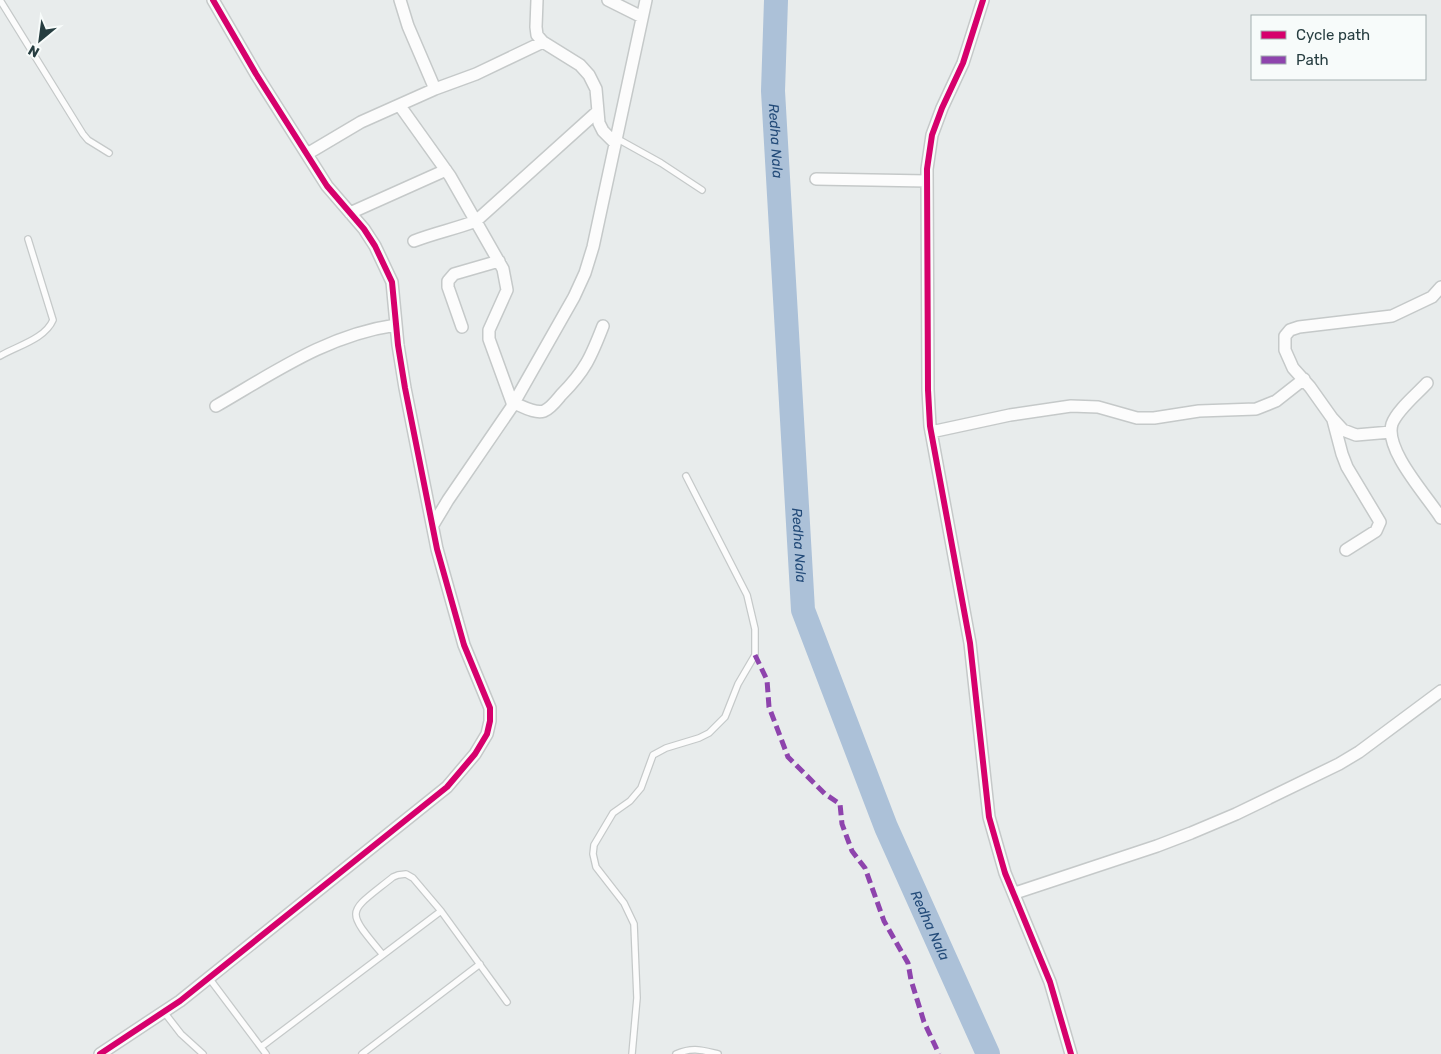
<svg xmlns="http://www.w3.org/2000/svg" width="1441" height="1054" font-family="Rubik,sans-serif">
<rect width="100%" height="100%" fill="#e8ecec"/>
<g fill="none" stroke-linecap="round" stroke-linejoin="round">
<path stroke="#acc1d8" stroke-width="24" id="s1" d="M776 0 773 91 803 610 886 827 988 1054"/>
<defs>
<path id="service" d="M0 0 83 134 88 140 109 153
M616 138 661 163 702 190
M0 356C17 346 45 339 53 320L28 239
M383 955C344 908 347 914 393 877L398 875 406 874 413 878 441 911 507 1002
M209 978 266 1054
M164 1012 181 1034 203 1054
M261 1047 441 911
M362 1054 480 964
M632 1054 637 998 634 924 624 903 596 867 593 854 594 845 613 813 630 801 641 788 653 755 666 748 699 738 709 733 725 717 738 684 755 655V629L747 595 686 476
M676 1054C693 1047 701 1050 718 1054"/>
<path id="minor" d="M400 0 408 26 435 89
M537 0 536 27 537 35 543 42 580 65 589 75 596 89 599 123 603 131 615 143
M608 0 642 17
M983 0 963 63 942 108 932 135 927 169 928 390 930 426 970 643 989 817 1005 873 1050 982 1071 1054
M400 106 450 176 503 269 507 290 489 330V339L513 405
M307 154 361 122 435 89 476 74 543 42
M816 179 927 181
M350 213 446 170
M414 241C434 233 455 229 476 221L598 111
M462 327 448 287V281L454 274 499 261
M1427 383C1417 394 1397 410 1392 424 1384 450 1428 497 1441 518
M514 403C522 406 535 414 544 411 551 408 556 401 561 395 585 371 591 357 603 326
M216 406C275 372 327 335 396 325
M1333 420 1342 454 1347 467 1380 522 1376 531 1346 550
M931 432 1010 415 1071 406 1098 407 1137 418H1154L1199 411 1256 409 1276 401 1304 379
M1391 432 1356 435 1343 430 1332 418 1310 387 1293 368 1285 350V336L1290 330 1299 327 1392 316 1432 297 1441 287
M433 525 448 500 511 408 574 297 585 273 593 247 646 0
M1015 893 1157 846 1191 833 1236 814 1339 764 1359 752 1441 691
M100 1054 180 1001 447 787 475 754 487 734 490 721V708L464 645 437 549 405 388 398 345 392 282 375 246 364 229 327 186 256 74 213 0"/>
</defs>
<use href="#service" stroke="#c5c9c9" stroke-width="8"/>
<use href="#minor" stroke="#c5c9c9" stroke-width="14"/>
<use href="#service" stroke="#fcfcfc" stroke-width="5.5"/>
<use href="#minor" stroke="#fcfcfc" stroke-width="11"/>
<path stroke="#8e44ad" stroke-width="5" stroke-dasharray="10 5" stroke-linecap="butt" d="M755 655 767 680 769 707 788 757 825 794 840 804 842 824 852 851 865 868 884 921 908 963 911 980 924 1022 939 1054"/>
<defs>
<path id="cycleway" d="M983 0 963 63 942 108 932 135 927 169 928 390 930 426 970 643 989 817 1005 873 1050 982 1071 1054
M100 1054 180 1001 447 787 475 754 487 734 490 721V708L464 645 437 549 405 388 398 345 392 282 375 246 364 229 327 186 256 74 213 0"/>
</defs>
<use href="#cycleway" stroke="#f7fbfa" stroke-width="9"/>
<use href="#cycleway" stroke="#d6006c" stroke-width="6"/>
</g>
<g text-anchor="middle" stroke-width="4" stroke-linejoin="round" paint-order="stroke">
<g font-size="14" font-style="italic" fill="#234b79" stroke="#f7fbfa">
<text dy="5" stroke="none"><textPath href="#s1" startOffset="141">Redha Nala</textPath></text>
<text dy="5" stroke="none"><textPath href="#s1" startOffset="546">Redha Nala</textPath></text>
<text dy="5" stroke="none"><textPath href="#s1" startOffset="951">Redha Nala</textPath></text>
</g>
</g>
<rect x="1251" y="15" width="175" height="65" fill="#f7fbfa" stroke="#a3afb0"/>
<rect x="1261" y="31" width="25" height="8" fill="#d6006c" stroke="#a3afb0"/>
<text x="1296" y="40" font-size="15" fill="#263d40">Cycle path</text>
<rect x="1261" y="56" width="25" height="8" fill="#8e44ad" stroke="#a3afb0"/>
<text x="1296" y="65" font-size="15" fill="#263d40">Path</text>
<g transform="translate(40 40) rotate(209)" stroke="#f7fbfa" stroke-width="4" paint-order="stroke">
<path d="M0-4L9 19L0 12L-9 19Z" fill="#263d40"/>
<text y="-8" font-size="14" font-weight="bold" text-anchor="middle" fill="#263d40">N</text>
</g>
</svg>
